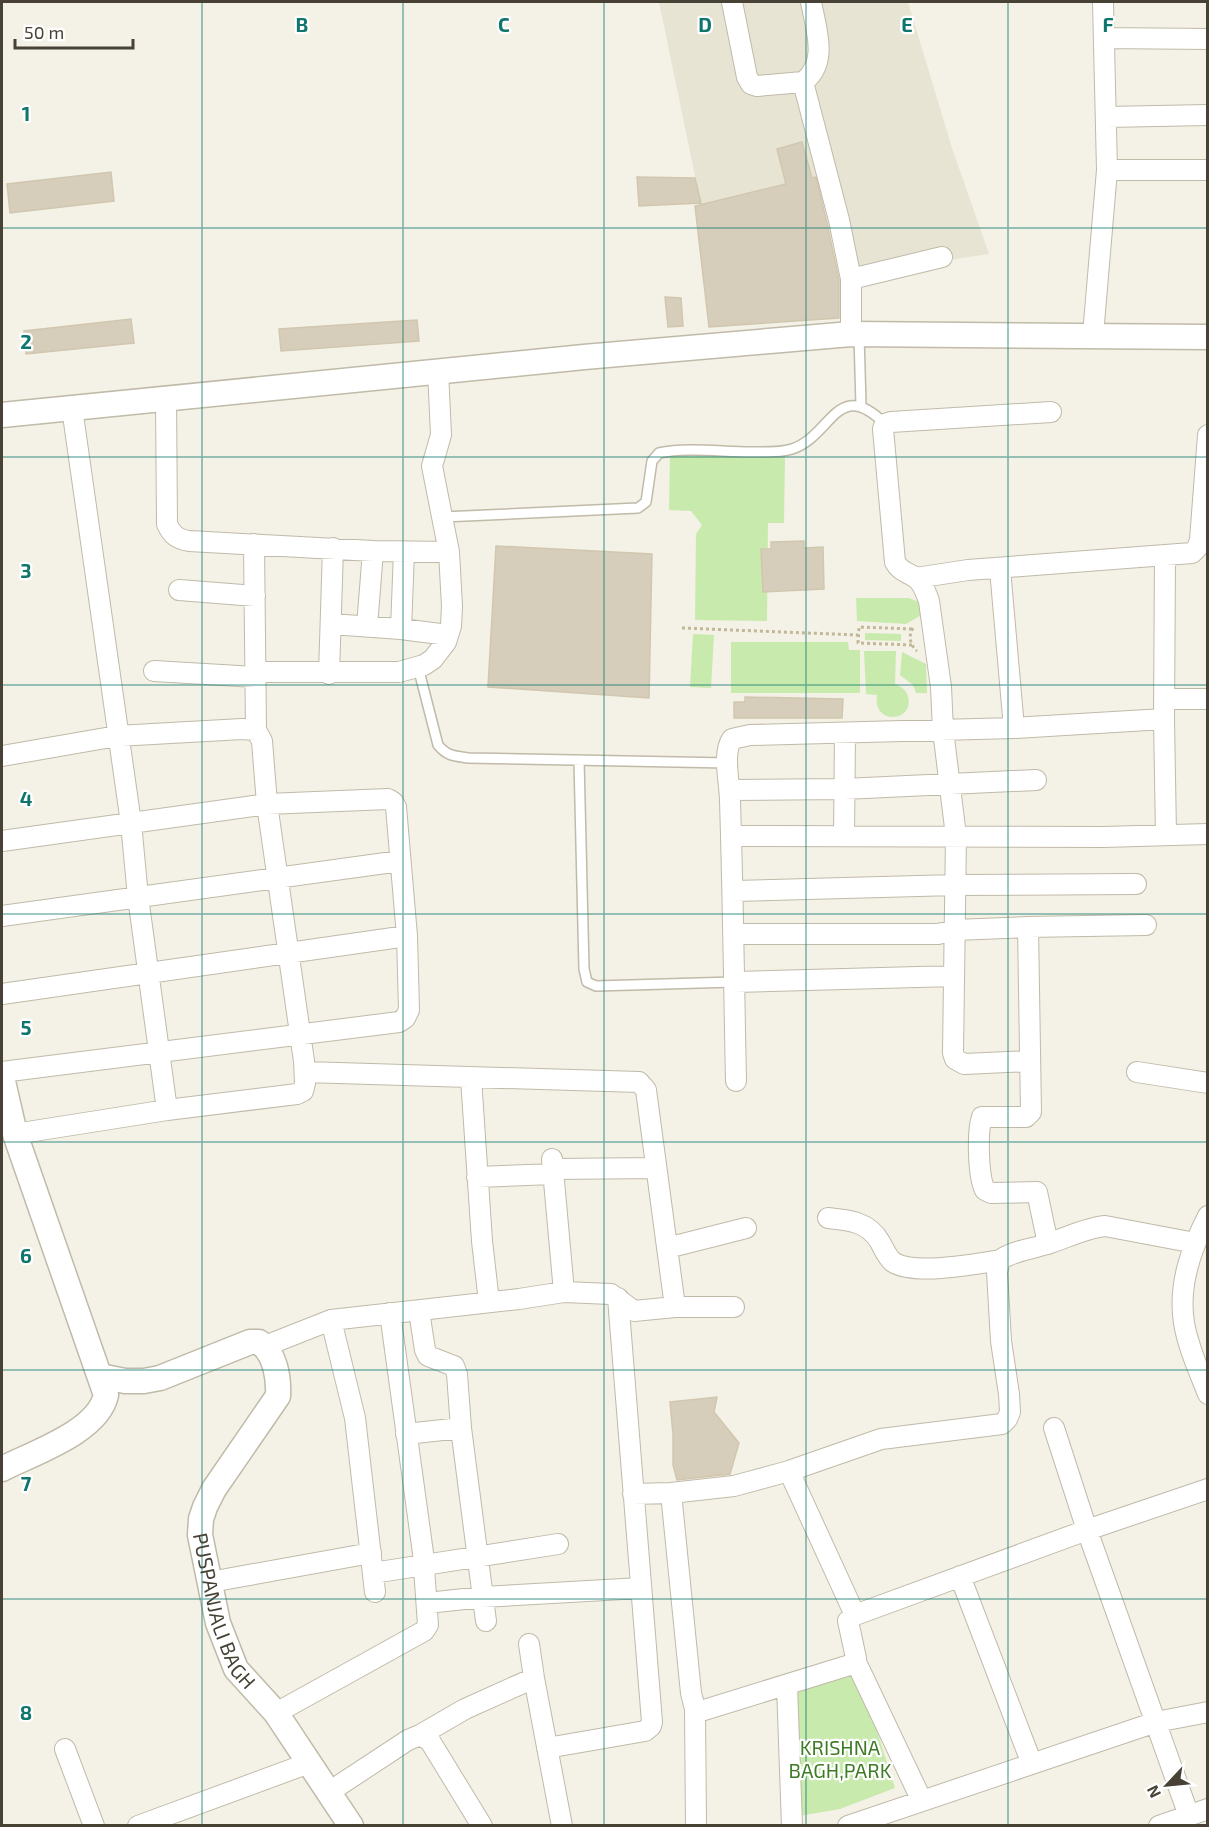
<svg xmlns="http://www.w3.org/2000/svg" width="1209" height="1827" font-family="'Exo 2',sans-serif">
<rect width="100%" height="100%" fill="#f4f1e6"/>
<path fill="#e8e4d4" d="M659 2H908L952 148 989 254 843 276 822 176 701 205Z"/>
<path fill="#c9eaad" d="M670 454 785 457 784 523H768L767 621 695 620 696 534 702 525 691 511 669 510Z
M856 598H909L924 604 925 613 906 624 857 621Z
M865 633 901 634V641L865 640Z
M693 634 714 635 711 688 690 687Z
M731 642H848L849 650H860V693H731Z
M864 651H896L895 684C901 687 907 690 908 697 915 722 872 726 877 695L866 694Z
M902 652 926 664 927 693H916L913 685 900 675Z
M853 1674 876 1728 895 1788 840 1809 799 1816 796 1693Z"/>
<path fill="#d6cebb" stroke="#d1c7ae" stroke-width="1.5" d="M802 142 812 178 816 177 827 223 839 280V318L709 327 695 206 786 184 777 149Z
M111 172 114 201 10 213 7 184Z
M637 177 695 178 701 203 639 206Z
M665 297 681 298 683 326 668 327Z
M131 319 134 343 26 354 24 331Z
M417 320 419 341 281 351 279 329Z
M804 541V548L823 547 824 589 763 592 761 549H771V542Z
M496 546 652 554 649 698 488 687Z
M745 697 843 699 842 718H734V702H745Z
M717 1397 714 1412 739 1443 730 1474 677 1480 673 1465V1434L670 1402Z"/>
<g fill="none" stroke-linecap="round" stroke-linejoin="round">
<defs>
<path id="service" d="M859 336 861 405
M443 517 638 508 646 502 652 461 659 453C688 447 721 452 751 452 764 452 779 453 792 449 832 436 837 376 885 424
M418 667 438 745C447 756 454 756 468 758L728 763
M579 760 584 969 587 982 596 986 734 982"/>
<path id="minor" d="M732 2 747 77 751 84 757 86 803 82 839 220 851 279V334
M1104 38 1208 39
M803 82C829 63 816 29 811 2
M1106 117 1208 115
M1107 170H1208
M851 279 942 257
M1093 335 1107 170 1103 2
M166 397 167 524C172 535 177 539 189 541L373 551 449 552
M72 408 131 823 138 897 167 1110
M254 544 256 730
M1165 555 1164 719 1166 835
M1000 569 1014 728
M916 578 968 570 1192 553 1197 548 1200 540 1208 435
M179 590 255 596
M331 624 401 629 448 635
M367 626 373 551
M401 629 404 552
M154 671 256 677
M255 672H399L424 665 433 659 446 642 451 626 452 606 449 552 432 466 441 435 438 371
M329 674 333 548
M1165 699H1208
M2 756 117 736 242 729 256 730 262 741 267 804 304 1061 305 1083 303 1091 297 1094 167 1110 15 1134
M730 790 844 789 1036 780
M844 835 845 734
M731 836 1103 837 1208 834
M2 841 267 804 388 799 393 802 396 807 407 936 2 994
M734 891 955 885 1136 884
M2 916 400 861
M1028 927 1031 1112 1026 1117H982C977 1131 978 1177 985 1190L991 1193 1037 1192 1048 1244
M734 934H938L955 930 1028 927 1146 925
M734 982 954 976
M1030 1061 964 1064 955 1059 953 1053 956 836 943 730 941 687 929 601C926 593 923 583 916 578 908 572 900 572 895 562L883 429 885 424 891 422 1051 412
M2 1072 399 1022 405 1018 409 1010 407 936
M305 1072 639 1082 646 1090 675 1307
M1137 1072 1208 1083
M471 1078 482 1241 489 1302
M736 1081C734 988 733 894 730 801 730 784 722 753 732 739L750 735 1014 728 1164 719
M552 1159 564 1292
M553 1169 656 1168
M477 1177 553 1174
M1208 1216C1191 1249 1178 1285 1184 1323 1188 1347 1199 1371 1208 1394
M828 1218C849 1220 869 1222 880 1242 884 1249 887 1257 893 1262 914 1276 976 1264 1000 1260
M667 1248 746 1228
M419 1311 425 1350 428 1356 454 1366 457 1374 461 1428 486 1621
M331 1320 355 1418 375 1592
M265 1346 331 1320 519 1299 564 1292 611 1294 634 1311 675 1307H734
M1054 1428 1087 1530 1189 1816
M406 1434 461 1428
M789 1471 855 1615
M671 1493 691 1693 695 1709 701 1711 853 1664 856 1662V1658L848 1621 855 1615 1087 1530 1208 1489
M633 1494 671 1493 734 1486 789 1471 881 1439 1002 1424 1007 1419 1010 1412 1009 1394 1001 1341 997 1272 1000 1260C1014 1250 1034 1249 1050 1243 1068 1237 1086 1228 1105 1226L1195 1243
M373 1573 558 1544
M960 1576 1032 1764
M210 1582 371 1553
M427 1603 483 1597 641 1588
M529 1644 534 1678 562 1826
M856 1662 922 1801
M787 1685 792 1826
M695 1709 696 1826
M276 1713 424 1631 428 1625 423 1553 390 1313
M420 1735 465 1709 534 1678
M547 1748 645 1731 651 1726 652 1722 618 1298
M65 1749 94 1826
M329 1792 408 1740 420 1735 430 1741 482 1826
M138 1826 309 1763
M848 1826 1156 1722 1208 1712
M1159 1826 1208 1809"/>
<g id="tertiary">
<path d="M2 415 584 357 851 334 1208 337"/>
<path d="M2 1077 15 1134 106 1395C98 1432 33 1453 2 1469"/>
<path id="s1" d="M100 1376 125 1381H144L160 1378 250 1342H259C275 1353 279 1377 278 1396L214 1489 205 1507 201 1519 200 1535 218 1623 236 1669 276 1713 351 1826"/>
</g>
</defs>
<use href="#service" stroke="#c0baa8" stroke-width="12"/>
<use href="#minor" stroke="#c0baa8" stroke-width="22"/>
<use href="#tertiary" stroke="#c0baa8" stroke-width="27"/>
<path stroke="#c2b799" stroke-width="3" stroke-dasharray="3 3" stroke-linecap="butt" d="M682 628 858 635
M913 628C908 636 910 645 917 651
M912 645 858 643 859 627 912 629"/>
<use href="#service" stroke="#fff" stroke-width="9"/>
<use href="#minor" stroke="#fff" stroke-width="20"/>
<use href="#tertiary" stroke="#fff" stroke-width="24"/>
</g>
<path fill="none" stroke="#0f766e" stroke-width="1.5" stroke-opacity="0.55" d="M202 2V1826M403 2V1826M604 2V1826M806 2V1826M1008 2V1826M2 228H1208M2 457H1208M2 685H1208M2 914H1208M2 1142H1208M2 1370H1208M2 1599H1208"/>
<g text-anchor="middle" stroke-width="4.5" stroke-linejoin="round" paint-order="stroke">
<g font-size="20" fill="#474235" stroke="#fff">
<text dy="7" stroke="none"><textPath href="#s1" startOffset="468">PUSPANJALI BAGH</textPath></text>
</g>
<g font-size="20" fill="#3e7b26" stroke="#fff">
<text x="840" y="1755">KRISHNA<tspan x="840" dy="23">BAGH,PARK</tspan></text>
</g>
</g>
<g font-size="20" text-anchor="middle" font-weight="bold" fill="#0f766e" stroke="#fff" stroke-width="4.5" stroke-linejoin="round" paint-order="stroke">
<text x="302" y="32">B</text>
<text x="504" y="32">C</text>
<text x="705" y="32">D</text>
<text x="907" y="32">E</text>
<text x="1108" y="32">F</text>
<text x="26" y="121">1</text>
<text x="26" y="349">2</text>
<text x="26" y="578">3</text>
<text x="26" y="806">4</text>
<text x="26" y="1035">5</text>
<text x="26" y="1263">6</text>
<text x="26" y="1491">7</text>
<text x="26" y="1720">8</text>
</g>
<rect width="1209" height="1827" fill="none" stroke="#474235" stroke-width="6"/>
<g transform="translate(1167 1785) rotate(244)" stroke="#ffffff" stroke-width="4.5" paint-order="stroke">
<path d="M0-4.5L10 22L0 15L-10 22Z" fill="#474235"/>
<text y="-9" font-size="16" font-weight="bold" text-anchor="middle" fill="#474235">N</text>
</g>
<path d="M15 39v9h118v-9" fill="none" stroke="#474235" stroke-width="3"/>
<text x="24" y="39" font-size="18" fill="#474235" stroke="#ffffff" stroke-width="4.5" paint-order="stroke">50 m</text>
</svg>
